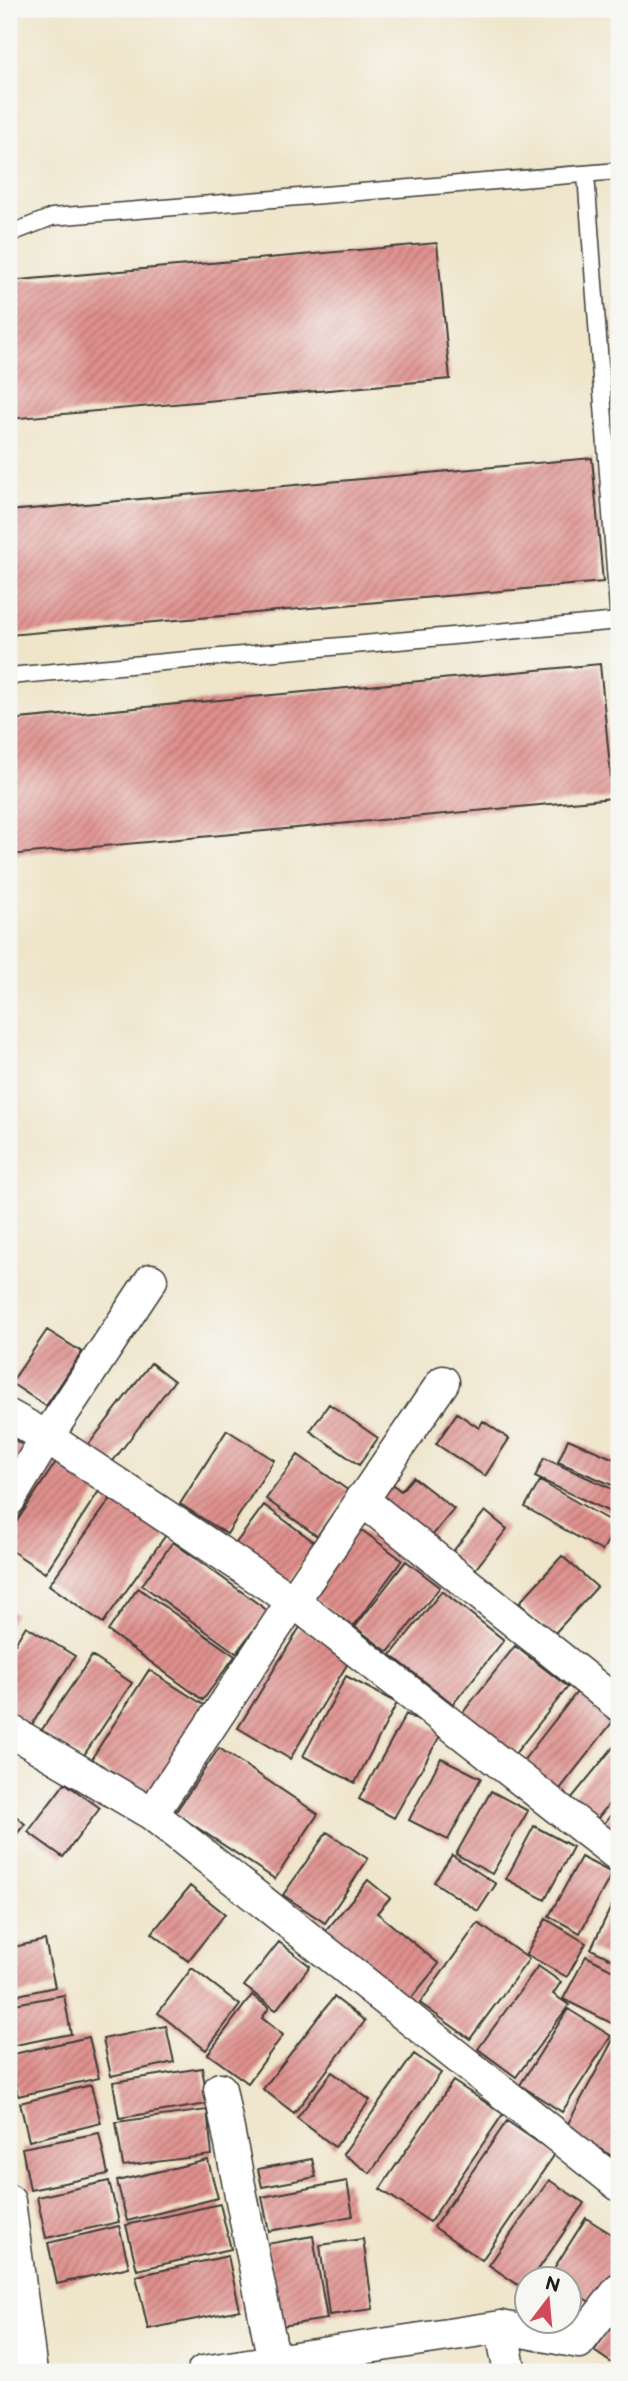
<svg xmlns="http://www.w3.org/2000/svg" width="628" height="2381" font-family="'Balsamiq Sans',sans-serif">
<defs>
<pattern id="building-hatch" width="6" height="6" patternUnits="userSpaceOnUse" patternTransform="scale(1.75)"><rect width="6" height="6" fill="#df908d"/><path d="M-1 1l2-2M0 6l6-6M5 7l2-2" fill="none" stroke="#b47572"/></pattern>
</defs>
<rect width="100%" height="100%" fill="#f6f6f2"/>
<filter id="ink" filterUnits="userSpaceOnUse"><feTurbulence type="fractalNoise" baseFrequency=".0143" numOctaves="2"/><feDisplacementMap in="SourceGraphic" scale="14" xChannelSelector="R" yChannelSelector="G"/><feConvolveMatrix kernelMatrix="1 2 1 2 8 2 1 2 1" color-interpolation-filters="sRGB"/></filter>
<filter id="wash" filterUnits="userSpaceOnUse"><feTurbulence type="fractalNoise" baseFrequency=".00686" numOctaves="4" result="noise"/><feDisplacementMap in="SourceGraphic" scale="28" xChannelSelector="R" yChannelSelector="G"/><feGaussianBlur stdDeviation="1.57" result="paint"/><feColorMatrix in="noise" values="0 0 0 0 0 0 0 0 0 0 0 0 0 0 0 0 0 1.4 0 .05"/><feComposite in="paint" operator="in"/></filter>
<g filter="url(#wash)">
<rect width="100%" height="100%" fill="#efe5ca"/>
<g id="blocks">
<path fill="url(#building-hatch)" d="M437 243 450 379 9 419V281Z
M592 458 603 582 9 635V511Z
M600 664 613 798 9 855V720Z
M47 1330 82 1352 46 1406 11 1383Z
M151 1363 174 1381 110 1465 86 1448Z
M329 1404 378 1438 359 1465 310 1431Z
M457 1413 479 1428 483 1421 509 1439 485 1476 436 1444Z
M227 1430 274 1460 227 1534 180 1504Z
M9 1436 30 1450 9 1482Z
M568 1439 619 1461V1488L558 1462Z
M298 1455 349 1491 317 1536 266 1499Z
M544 1458 619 1492 612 1513 535 1477Z
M56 1462 99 1491 45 1573 9 1549V1533Z
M413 1477 454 1509 427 1542 371 1498 386 1479 401 1491Z
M540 1481 617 1525 602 1551 525 1507Z
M112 1497 166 1535 103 1623 49 1585Z
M264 1505 317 1544 286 1585 233 1547Z
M485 1511 507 1529 473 1572 450 1555Z
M359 1528 402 1560 353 1627 309 1595Z
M173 1542 268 1611 236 1653 142 1585Z
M562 1556 597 1587 554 1634 519 1603Z
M406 1561 440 1587 388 1652 355 1627Z
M138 1588 235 1656 203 1700 108 1631Z
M442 1591 504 1640 453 1704 391 1655Z
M9 1610 16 1614 9 1625Z
M26 1626 75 1656 31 1726 9 1712V1653Z
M300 1627 351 1658 290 1759 238 1728Z
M515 1646 568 1687 510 1760 457 1720Z
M92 1656 132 1683 82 1758 41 1731Z
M149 1670 207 1707 148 1799 90 1761Z
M346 1676 397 1703 355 1783 303 1756Z
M577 1692 614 1720 556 1794 519 1766Z
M406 1714 441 1734 394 1818 359 1799Z
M619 1740V1792L592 1825 566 1805Z
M219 1748 318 1814 275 1879 175 1813Z
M441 1758 481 1778 448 1840 409 1820Z
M65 1783 100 1808 63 1857 28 1832Z
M491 1791 528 1811 492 1874 456 1854Z
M619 1805V1842L601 1827Z
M9 1810 25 1824 9 1843Z
M534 1826 573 1847 545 1900 506 1879Z
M327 1832 368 1859 325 1923 283 1895Z
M452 1855 496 1884 478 1911 434 1882Z
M581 1857 612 1873 580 1933 549 1916Z
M368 1880 390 1898 377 1913 439 1964 408 2002 324 1933Z
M190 1886 225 1914 188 1961 152 1933Z
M619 1890V1963L591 1949Z
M546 1919 586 1943 567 1977 526 1954Z
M478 1923 529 1959 470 2039 420 2003Z
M45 1940 55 1987 9 1997V1948Z
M279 1942 310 1966 276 2010 244 1986Z
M586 1956 619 1973V2027L563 1999Z
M538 1966 561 1982 553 1994 569 2005 516 2077 478 2049Z
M192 1968 240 2005 206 2050 158 2013Z
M64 1995 71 2034 10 2046 9 2005Z
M252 1995 269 2008 262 2018 283 2035 248 2083 208 2054Z
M334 1997 365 2021 294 2113 263 2089Z
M568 2009 611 2036 562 2112 520 2085Z
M166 2026 174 2062 111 2076 103 2039Z
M89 2037 99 2078 18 2096 9 2055Z
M614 2038 619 2041V2152L616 2158 564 2131Z
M414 2054 441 2073 370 2173 343 2154Z
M202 2068 208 2104 119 2118 113 2082Z
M332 2072 370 2100 335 2147 297 2118Z
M453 2081 503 2114 430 2222 380 2189Z
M91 2085 101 2123 29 2141 20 2103Z
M207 2110 212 2155 123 2166 116 2122Z
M507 2121 555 2154 482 2260 434 2227Z
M99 2133 108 2174 30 2190 22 2148Z
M312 2159 316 2177 262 2187 258 2169Z
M208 2160 218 2198 127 2221 117 2181Z
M549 2180 584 2203 531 2280H526L524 2289 489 2265Z
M109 2181 119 2222 46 2238 37 2197Z
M347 2181 353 2216 269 2231 262 2197Z
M220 2204 231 2249 137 2270 126 2225Z
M586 2218 619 2239V2267L595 2305 568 2289V2280H554L549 2276Z
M119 2226 129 2267 57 2284 48 2243Z
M313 2236 327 2319 281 2326 267 2244Z
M363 2239 373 2309 329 2315 320 2245Z
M228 2256 240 2310 148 2329 136 2276Z
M619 2315V2368L594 2351Z"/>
</g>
</g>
<g filter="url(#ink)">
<use href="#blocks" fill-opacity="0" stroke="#3c3a36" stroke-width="2"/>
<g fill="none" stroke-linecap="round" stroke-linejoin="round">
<defs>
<path id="lane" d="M586 174 619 623
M9 234 52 217 619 171
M9 676 619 621"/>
<path id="street" d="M9 1416 47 1437 293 1601 619 1856
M361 1499 619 1705
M9 1500 47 1437 151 1280
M9 1730 152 1814 619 2185
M152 1814 293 1601 443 1382
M220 2089 276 2372
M9 2201 31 2372
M501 2327 510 2372
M203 2372 501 2327 579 2342 619 2290"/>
</defs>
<use href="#lane" stroke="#3c3a36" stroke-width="19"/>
<use href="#street" stroke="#3c3a36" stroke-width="35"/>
<use href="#lane" stroke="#fff" stroke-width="16"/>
<use href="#street" stroke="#fff" stroke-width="32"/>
</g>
</g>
<rect width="628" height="2381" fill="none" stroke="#f6f6f2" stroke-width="35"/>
<g transform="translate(548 2300) rotate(16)"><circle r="33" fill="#f6f6f2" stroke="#9f9f9c" stroke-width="2"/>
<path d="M0-5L12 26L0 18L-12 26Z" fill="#d1495b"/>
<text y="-10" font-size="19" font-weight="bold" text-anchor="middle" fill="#1c1c1c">N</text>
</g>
</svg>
